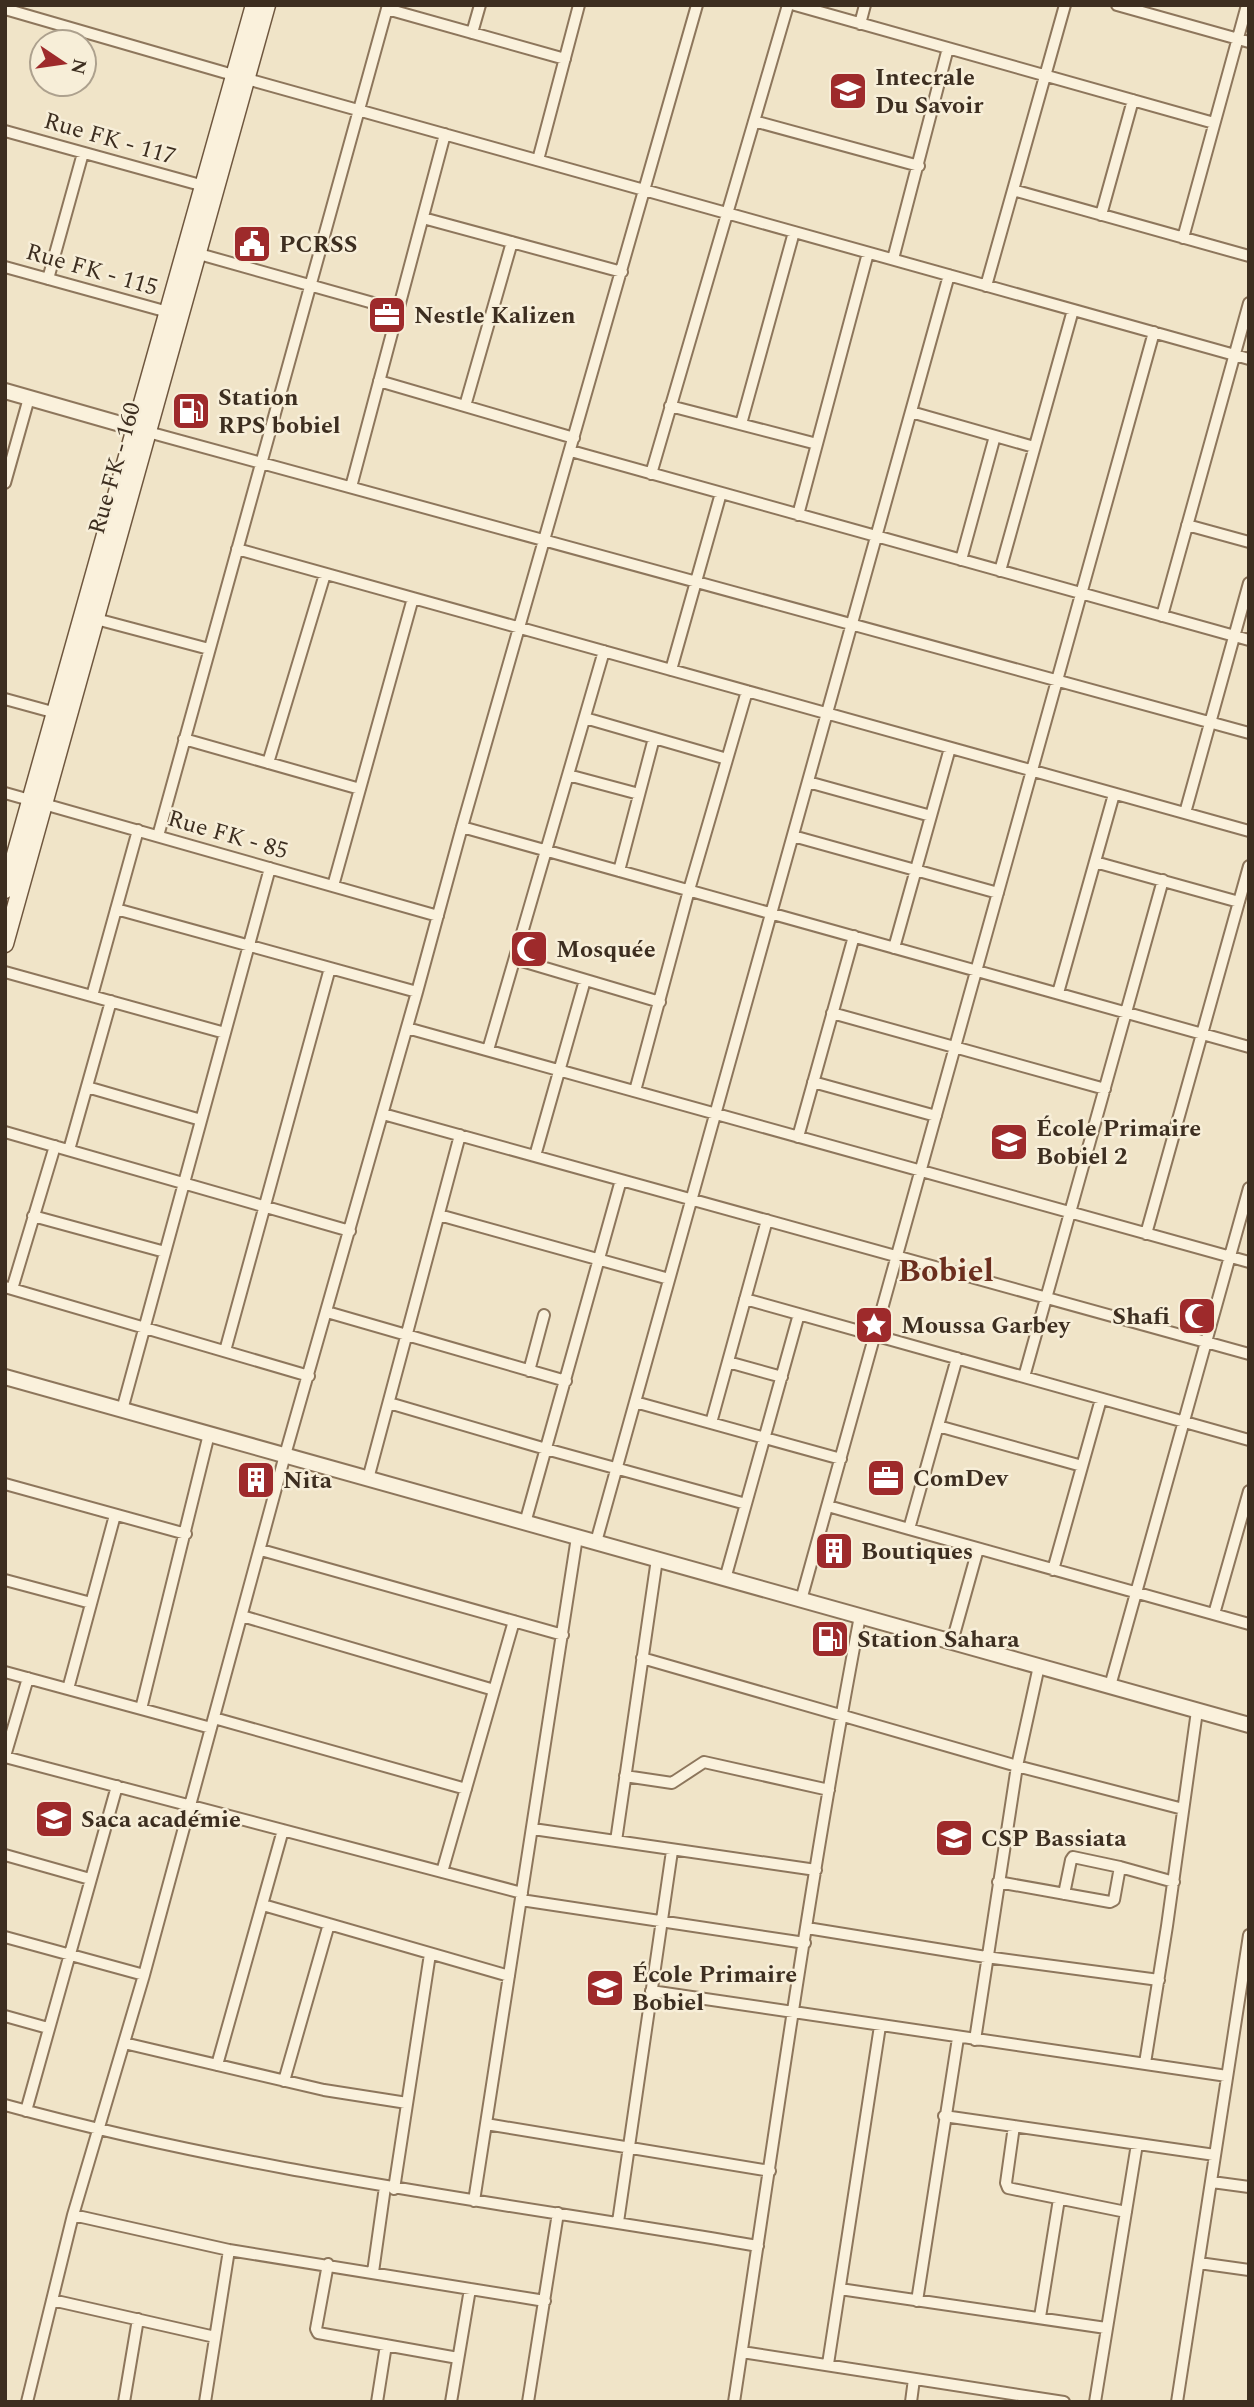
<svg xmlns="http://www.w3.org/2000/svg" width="1254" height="2407" font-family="Spectral,serif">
<rect width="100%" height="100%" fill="#f0e4c8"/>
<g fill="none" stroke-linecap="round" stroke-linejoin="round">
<defs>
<path id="minor" d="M795 5 1214 123
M1117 5 1249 42
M5 9 247 79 1249 359
M387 9 565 59
M860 24 865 5
M472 33 480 5
M754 121 919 166
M5 131 204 186
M538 160 579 5
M1013 190 1249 256
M1101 215 1133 100
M423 218 622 272
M1183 238 1247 5
M199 254 398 310
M893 259 948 48
M5 267 168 312
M48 279 83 153
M986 286 1065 5
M379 381 574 438
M465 406 512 242
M670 406 817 444
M911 412 1034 447
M741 424 794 232
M148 432 1249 733
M571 451 1249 640
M651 474 788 5
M5 483 29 398
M351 487 445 134
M798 515 868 253
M1187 525 1249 542
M237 549 1249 831
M961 560 995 436
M1000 571 1073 310
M1162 616 1249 303
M96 619 209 649
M671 670 721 493
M5 699 56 713
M585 718 727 759
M184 739 360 789
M268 763 325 574
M568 775 639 794
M808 782 931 816
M5 793 438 916
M1185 813 1249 583
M462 827 1249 1047
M158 836 388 5
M793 836 998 893
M1095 862 1239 902
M619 871 654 738
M333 886 413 598
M116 909 417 992
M894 948 950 748
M515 959 660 1002
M5 972 225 1033
M1058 993 1114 794
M92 996 138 830
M832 1013 1105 1089
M407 1028 1249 1262
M488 1050 604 651
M813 1082 936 1116
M87 1087 201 1120
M635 1091 689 890 747 691
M383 1114 1249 1354
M5 1132 350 1231
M798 1137 854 936
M69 1150 111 1001
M535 1156 585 980
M439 1215 669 1279
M33 1216 165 1252
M1146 1234 1249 866
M5 1287 309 1376
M12 1289 55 1146
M745 1299 1249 1440
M327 1312 566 1381
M225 1351 330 968
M957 1358 909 1529 1249 1624
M728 1362 782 1377
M529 1371 544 1315
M1024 1377 1163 880
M635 1402 841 1459
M389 1403 546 1449 746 1504
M122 1410 270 868
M711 1423 767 1220
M938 1426 1082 1466
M368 1479 460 1135
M5 1484 186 1534
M828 1506 909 1529
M525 1523 621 1180
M596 1542 949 275
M261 1550 563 1635
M1053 1570 1101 1399
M725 1579 799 1314
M5 1580 91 1603
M801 1600 1154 332
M1214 1614 1249 1491
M242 1616 494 1690
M952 1642 978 1549
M642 1658 1017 1766 1183 1809
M5 1672 211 1728
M1110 1686 1249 1188
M68 1689 115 1515
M141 1709 209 1434
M214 1718 466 1789
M5 1756 28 1678
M5 1757 522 1893
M625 1776 672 1783 704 1762 829 1790
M533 1829 816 1870
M616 1841 657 1559
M5 1855 90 1879
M442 1872 514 1621
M998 1882 1110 1902 1114 1900 1120 1867 1174 1882
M1064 1894 1071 1860 1073 1857 1120 1867
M521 1900 805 1943
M263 1905 509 1976
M807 1928 986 1957 1159 1980
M5 1937 144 1975
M651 1991 1227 2076
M5 2016 48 2028
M975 2040 1017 1766 1039 1666
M124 2043 324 2090 407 2103
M1145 2063 1167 1926 1197 1711
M217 2065 283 1830
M284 2081 329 1924
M5 2105C252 2173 506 2203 758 2246
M26 2111 117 1786
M944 2116 1215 2155
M486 2124 770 2171
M1014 2126 1006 2183 1008 2188 1126 2212
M1212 2182 1249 2187
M394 2189 430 1954
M474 2201 577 1537
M73 2215 229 2250 545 2301
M618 2222 672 1851
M1199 2263 1249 2270
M328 2264 316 2329 318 2333 458 2358
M373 2272 385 2187
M840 2289 1106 2328
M52 2300 215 2337
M917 2301 958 2038
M1040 2317 1059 2199
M742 2352 1064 2402
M828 2364 880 2026
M27 2402 73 2215 144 1975 285 1455 417 992 462 827 697 5
M124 2402 138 2319
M205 2402 229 2250
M377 2402 386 2345
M451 2402 470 2289
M528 2402 558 2213
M734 2402C774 2140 810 1877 860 1616
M911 2402 914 2379
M1095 2402 1137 2144
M1177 2402 1249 1935"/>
<path id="tertiary" d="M5 391 145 431
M5 1377 1249 1725"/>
<path id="secondary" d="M5 890 254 5
M5 944 267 5"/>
</defs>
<use href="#minor" stroke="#8d765c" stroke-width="14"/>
<use href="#tertiary" stroke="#8d765c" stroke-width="18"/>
<use href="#secondary" stroke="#6f573f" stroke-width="19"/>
<use href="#minor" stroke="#faf1dc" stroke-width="10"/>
<use href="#tertiary" stroke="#faf1dc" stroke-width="14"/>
<use href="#secondary" stroke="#faf1dc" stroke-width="16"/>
</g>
<defs>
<symbol id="school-square" viewBox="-11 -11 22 22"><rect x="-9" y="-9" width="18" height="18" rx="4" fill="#9e2a2b" stroke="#f7eed8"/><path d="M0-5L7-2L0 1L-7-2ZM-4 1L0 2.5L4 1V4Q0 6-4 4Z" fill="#fff"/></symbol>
<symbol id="civic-square" viewBox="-11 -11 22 22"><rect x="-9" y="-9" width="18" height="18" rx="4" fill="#9e2a2b" stroke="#f7eed8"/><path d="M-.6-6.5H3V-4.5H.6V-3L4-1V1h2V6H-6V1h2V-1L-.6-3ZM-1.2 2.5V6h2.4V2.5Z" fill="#fff"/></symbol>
<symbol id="office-square" viewBox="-11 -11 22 22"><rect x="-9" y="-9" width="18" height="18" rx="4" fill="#9e2a2b" stroke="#f7eed8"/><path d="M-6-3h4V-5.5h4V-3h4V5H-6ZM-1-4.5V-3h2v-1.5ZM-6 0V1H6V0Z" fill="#fff"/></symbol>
<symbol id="fuel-square" viewBox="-11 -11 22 22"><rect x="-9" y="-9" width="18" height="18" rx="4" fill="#9e2a2b" stroke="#f7eed8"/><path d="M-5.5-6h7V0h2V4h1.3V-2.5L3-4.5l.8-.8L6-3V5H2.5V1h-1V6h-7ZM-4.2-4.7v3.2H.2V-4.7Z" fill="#fff"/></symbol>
<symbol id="mosque-square" viewBox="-11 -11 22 22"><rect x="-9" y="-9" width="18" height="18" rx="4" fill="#9e2a2b" stroke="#f7eed8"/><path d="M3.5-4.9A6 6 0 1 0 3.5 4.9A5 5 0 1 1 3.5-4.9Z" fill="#fff"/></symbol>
<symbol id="sight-square" viewBox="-11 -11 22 22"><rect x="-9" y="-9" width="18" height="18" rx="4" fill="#9e2a2b" stroke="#f7eed8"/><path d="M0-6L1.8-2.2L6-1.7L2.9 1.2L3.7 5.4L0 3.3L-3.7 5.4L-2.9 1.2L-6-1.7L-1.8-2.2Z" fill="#fff"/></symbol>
<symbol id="building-square" viewBox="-11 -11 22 22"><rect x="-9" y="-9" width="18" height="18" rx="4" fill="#9e2a2b" stroke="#f7eed8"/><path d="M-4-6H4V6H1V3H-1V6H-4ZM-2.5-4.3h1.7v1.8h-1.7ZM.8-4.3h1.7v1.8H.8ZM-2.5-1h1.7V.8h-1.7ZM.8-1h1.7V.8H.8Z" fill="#fff"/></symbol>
</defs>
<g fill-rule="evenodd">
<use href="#school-square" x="826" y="69" width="44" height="44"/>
<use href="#civic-square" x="230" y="222" width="44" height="44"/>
<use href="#office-square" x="365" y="293" width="44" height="44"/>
<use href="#fuel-square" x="169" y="389" width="44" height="44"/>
<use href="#mosque-square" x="507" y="927" width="44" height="44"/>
<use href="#school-square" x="987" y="1120" width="44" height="44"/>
<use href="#mosque-square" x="1175" y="1294" width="44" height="44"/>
<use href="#sight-square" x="852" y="1303" width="44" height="44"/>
<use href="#office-square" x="864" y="1456" width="44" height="44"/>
<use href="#building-square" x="234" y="1458" width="44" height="44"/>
<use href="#building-square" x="812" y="1529" width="44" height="44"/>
<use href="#fuel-square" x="808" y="1617" width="44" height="44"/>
<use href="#school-square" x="32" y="1797" width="44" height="44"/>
<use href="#school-square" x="932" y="1816" width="44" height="44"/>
<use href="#school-square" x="583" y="1966" width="44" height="44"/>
</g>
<g text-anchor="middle" stroke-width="5" stroke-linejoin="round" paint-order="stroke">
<g font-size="24" font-weight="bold" fill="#3d2e20" stroke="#f7eed8" text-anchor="start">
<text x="875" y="85">Intecrale<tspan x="875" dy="28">Du Savoir</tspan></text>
<text x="279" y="252">PCRSS</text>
<text x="414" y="323">Nestle Kalizen</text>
<text x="218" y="405">Station<tspan x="218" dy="28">RPS bobiel</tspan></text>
<text x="556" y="957">Mosquée</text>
<text x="1036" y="1136">École Primaire<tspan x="1036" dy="28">Bobiel 2</tspan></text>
<text x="1170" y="1324" text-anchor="end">Shafi</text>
<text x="901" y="1333">Moussa Garbey</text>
<text x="913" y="1486">ComDev</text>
<text x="283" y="1488">Nita</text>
<text x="861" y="1559">Boutiques</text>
<text x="857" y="1647">Station Sahara</text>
<text x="81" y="1827">Saca académie</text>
<text x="981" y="1846">CSP Bassiata</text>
<text x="632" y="1982">École Primaire<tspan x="632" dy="28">Bobiel</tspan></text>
</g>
<g font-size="24" fill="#3d2e20" stroke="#f7eed8">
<text transform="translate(110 138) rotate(16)" y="8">Rue FK - 117</text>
<text transform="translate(92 269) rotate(16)" y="8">Rue FK - 115</text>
<text transform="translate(114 468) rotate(-74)" y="8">Rue FK - 160</text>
<text transform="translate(228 834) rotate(16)" y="8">Rue FK - 85</text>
</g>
<g font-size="32" font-weight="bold" fill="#6b2e1e" stroke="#f7eed8">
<text x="946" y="1281">Bobiel</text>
</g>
</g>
<rect width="1254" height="2407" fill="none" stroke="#3d2e20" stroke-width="14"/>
<g transform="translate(63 63) rotate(103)"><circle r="33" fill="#f7eed8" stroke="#ada18e" stroke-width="2"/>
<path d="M0-5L12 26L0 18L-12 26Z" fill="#9e2a2b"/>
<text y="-10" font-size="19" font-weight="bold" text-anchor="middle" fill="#3d2e20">N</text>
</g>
</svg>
